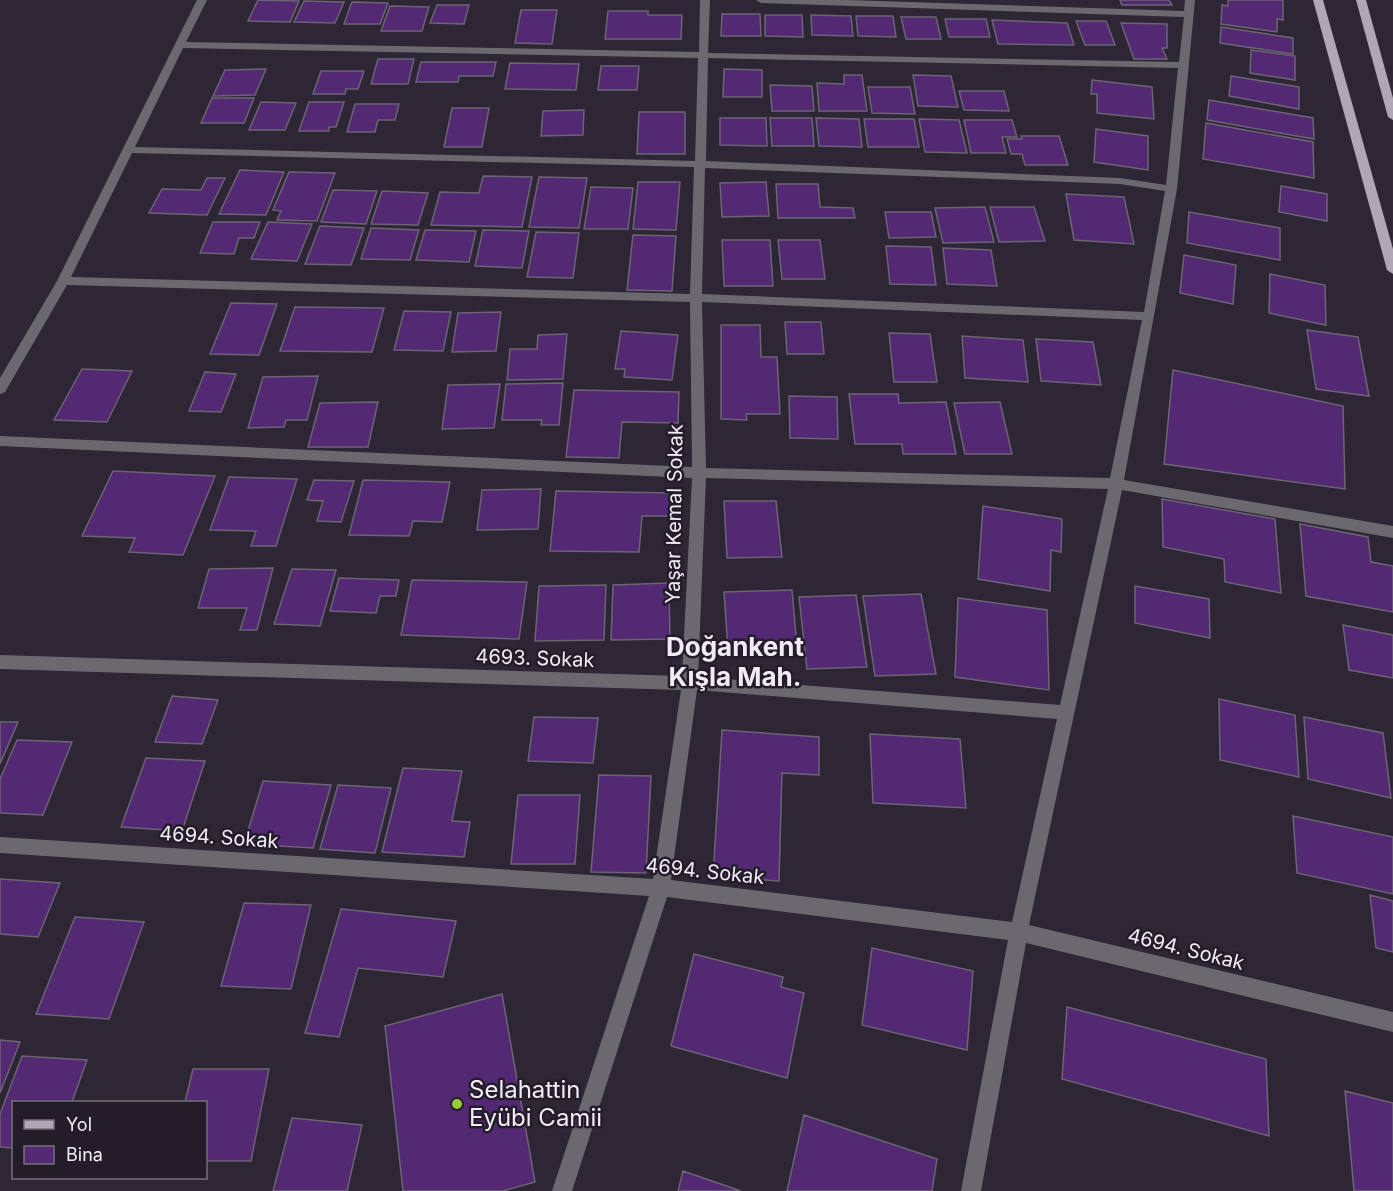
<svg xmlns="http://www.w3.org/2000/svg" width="1393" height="1191" font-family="Inter,sans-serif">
<rect width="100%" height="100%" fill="#2d2634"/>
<path fill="#532974" stroke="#6c6474" stroke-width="1.5" d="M258 0 299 1 290 22 248 21Z
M1120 0H1169L1172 5H1122Z
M1228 0H1283V20L1277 19V32L1221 24 1222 5 1228 6Z
M304 1 344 2 335 23 294 22Z
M352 2 388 3 380 24H344Z
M437 5H469L464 24 430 23Z
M390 6 429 7 422 31H381Z
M521 10H557L552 44 515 43Z
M608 11H648V15H682L681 39H605Z
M722 14H760L761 36H721Z
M765 15H802L803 37 765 36Z
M811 15 851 16 853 36 812 35Z
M856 16H893L896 37 858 36Z
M901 17H936L941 39H906Z
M945 19H986L990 37H949Z
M992 20 1067 23 1074 45 998 44Z
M1076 21H1106L1115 45H1085Z
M1121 23 1167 24V48H1162L1167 59H1134Z
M1221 27 1293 38V54L1220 43Z
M1251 50 1295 56V80L1250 73Z
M378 59H414L408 84H371Z
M421 62H496L493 76H459L458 82H416Z
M510 63 579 64 576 90 505 89Z
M601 66H639L637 90H598Z
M266 69 255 95 213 96 225 70Z
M724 69 762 70V97H723Z
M321 71H364L358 89H346L345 94H313Z
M844 75H862L867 111H819L817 83 844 84Z
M913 75 951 76 958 107 918 106Z
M1231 76 1299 87V109L1229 96Z
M1092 80 1152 87 1154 119 1097 113V94H1091Z
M770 85 812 86 814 111H772Z
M868 87H910L915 114 872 113Z
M959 91H1004L1009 111 964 110Z
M212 98H254L244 123H201Z
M1209 100 1313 118 1314 139 1207 120Z
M261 102 296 103 285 130H249Z
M309 102H344L336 127H329V131H299Z
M355 104H399L395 120H378L375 132H347Z
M452 108H489L482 147H444Z
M584 110 583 135 541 136 543 111Z
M639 112H685V154H637Z
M720 118H766L767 146 720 145Z
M770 118H812L814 146H772Z
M816 118 859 119 862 147 819 146Z
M864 119H914L919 147H868Z
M919 119 959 120 967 153 925 152Z
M964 120H1012L1017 137H1002L1006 153H971Z
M1206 123 1313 142 1314 178 1203 159Z
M1096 129 1148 136V170L1094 162Z
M1021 136H1059L1068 165H1025L1022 154H1011L1007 139H1022Z
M240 170 284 172 266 215 219 214Z
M289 172 335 173 317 221 277 220 281 211 273 210Z
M483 176 532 177 522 227 431 225 440 192 479 193Z
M539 177 587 178 579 228 529 227Z
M207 178H225L207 215 149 213 162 189 201 190Z
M638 182H680L676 230 633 229Z
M766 182 769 216 722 217 720 183Z
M776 184H818L820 207 853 208 855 218H778Z
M1281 186 1327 194V221L1279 212Z
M591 187 633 188 628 229H584Z
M333 190 377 191 366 224 321 222Z
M382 191 428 193 418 225 371 224Z
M1066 194 1124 197 1134 244 1074 240Z
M985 207 994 242 943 243 935 208Z
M990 207H1034L1045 241 999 242Z
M885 212H931L936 237 889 238Z
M1189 212 1280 228V260L1187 243Z
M213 222H260L254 238H239L234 254 200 253Z
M268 222 312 224 297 261 251 259Z
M320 226 364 228 351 265 305 264Z
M371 228 419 230 410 260 361 259Z
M425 230 476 231 469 262 416 260Z
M483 230 529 231 522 268 475 266Z
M536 232 579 233 573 278 527 277Z
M633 235 676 236 672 291 627 290Z
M722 240H770L773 286H724Z
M778 240H820L825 279H782Z
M886 246 931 247 936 285 890 284Z
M943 248 991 250 997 286 947 284Z
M1184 255 1236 265 1233 304 1180 293Z
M1270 274 1325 285 1326 325 1269 313Z
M231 303 277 304 259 355 210 354Z
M295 307 384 308 372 352 280 351Z
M404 311 451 312 443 351 394 350Z
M501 312 496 351 452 352 458 313Z
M785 322H821L824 354H787Z
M721 325H760L761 357H777L780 414H746L747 420 721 419Z
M1307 330 1358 337 1369 396 1316 389Z
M621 331 678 335 672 380 624 377 625 369H615Z
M889 333 930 334 937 382H894Z
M567 334 563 379 507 380 510 349H537L538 335Z
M962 336 1023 340 1028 382 965 378Z
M1036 339 1093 342 1101 385 1041 381Z
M82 369 132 371 107 422 54 420Z
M1173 370 1343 406 1345 489 1164 464Z
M205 372 236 374 221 412 189 411Z
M318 376 307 420H286L284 427 248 428 263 377Z
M563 383 559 425H541L542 420H502L506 384Z
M500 384 494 428 442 429 448 385Z
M574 390 679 392 678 423 622 422 619 458 566 457Z
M849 394H898L899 403 946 402 956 454H903L902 444H855Z
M789 396 837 397 838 439 790 438Z
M378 402 368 447H308L320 403Z
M1000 402 1012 454H965L954 403Z
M113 471 215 476 183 555 129 552 135 538 82 536Z
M229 477 297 479 276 546H251L256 531 210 530Z
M314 480 354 481 341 522 317 521 323 501 307 500Z
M363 480 450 482 442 522 413 521 409 536 349 535Z
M541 489 538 529 477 530 482 490Z
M556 491 674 493V516H642L639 552 550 551Z
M1162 499 1275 519 1281 593 1225 582 1224 559 1163 547Z
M724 501H776L782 557 727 558Z
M983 506 1062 519 1061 552 1051 550 1050 591 978 579Z
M1300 524 1368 537 1371 562 1393 566V612L1306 596Z
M273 568 257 630H240L247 608H198L209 569Z
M292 569 336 570 320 626 274 624Z
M339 578 399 580 396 596H380L376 613 330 611Z
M412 580 527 582 519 639 401 635Z
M669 583 670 639 611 640 613 585Z
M606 585 604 640 535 641 539 586Z
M1135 586 1209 599 1210 638 1135 623Z
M792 590 797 647 728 649 724 592Z
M921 594 936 674 875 676 863 596Z
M856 595 867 667 807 669 799 597Z
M958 598 1047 610 1049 690 955 677Z
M1343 625 1393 635V678L1349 670Z
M172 696 218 700 202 744 155 742Z
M1219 699 1295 715 1299 777 1220 760Z
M534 717 598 718 593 763 528 761Z
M1304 717 1383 733 1391 798 1308 779Z
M0 722H18L0 764Z
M722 730 819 737V775L782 773 779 881 713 876Z
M870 734 960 739 966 808 873 803Z
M17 740 72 742 43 815 0 813V779Z
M146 758 205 761 182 831 121 827Z
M403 768 462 771 452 821 470 822 464 857 382 852Z
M599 775 651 776 646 873 591 872Z
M263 781 331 785 313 848 244 844Z
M338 785 391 788 375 853 320 849Z
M518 795H580L575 864H511Z
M1293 816 1393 837V894L1297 873Z
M0 879 60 883 38 937 0 934Z
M1370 895 1393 901V952L1376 948Z
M244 903 311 905 291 989 221 986Z
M341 909 456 921 443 977 358 968 339 1037 305 1033Z
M75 917 144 922 109 1019 36 1014Z
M872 948 973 971 967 1050 862 1025Z
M694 954 783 977 781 987 804 993 787 1078 671 1046Z
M502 994 535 1182 503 1191H403L385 1026Z
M1067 1007 1266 1059 1269 1136 1062 1079Z
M0 1040 20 1042 0 1093Z
M22 1056 87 1060 72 1102H14V1148L0 1147V1114Z
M193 1069H269L251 1161H206V1102H185Z
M1345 1091 1393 1103V1191H1354Z
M804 1115 937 1159 932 1191H787Z
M292 1118 362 1125 347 1191H273Z
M683 1171 741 1191H678Z"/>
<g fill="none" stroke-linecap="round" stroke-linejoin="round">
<path fill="#6c6870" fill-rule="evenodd" d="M197 0H207L186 42 699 52 700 0H710L708 53 1179 62 1184 17 761 3 756 0H847L1184 11 1185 0H1195L1177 189 1124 480 1393 526V538L1122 490 1029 925 1393 1012V1032L1026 943 981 1191H961L1008 940 667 897 572 1191H552L649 896 0 853V837L653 879 681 690 0 669V655L682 676 692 478 0 446V436L692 467 690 302 67 285 5 392 0 394V378L57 281ZM183 48 698 58 695 161 135 147ZM708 58 1178 68 1166 185 1120 178 706 161ZM132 153 694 167 690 294 71 277ZM705 168 1120 184 1165 191 1144 312 702 294ZM702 302 1142 320 1110 478 706 468ZM706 478 1108 489 1060 705 698 677ZM697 690 1057 719 1012 922 671 880Z"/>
<path fill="#aea7b6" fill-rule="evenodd" d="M1313 0H1323L1393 249V274L1387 270Z
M1356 0H1366L1393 98V120L1388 117Z"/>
</g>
<circle fill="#97cc38" stroke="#231d2a" stroke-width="2" cx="457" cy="1104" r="6"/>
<g text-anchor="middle" stroke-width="5" stroke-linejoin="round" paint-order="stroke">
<g font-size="20" fill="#f0ebf5" stroke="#231d2a">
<text transform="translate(674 514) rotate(-89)" y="7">Yaşar Kemal Sokak</text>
<text transform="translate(535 658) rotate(2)" y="7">4693. Sokak</text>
<text transform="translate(219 837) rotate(4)" y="7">4694. Sokak</text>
<text transform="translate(705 871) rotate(6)" y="7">4694. Sokak</text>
<text transform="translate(1186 949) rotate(14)" y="7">4694. Sokak</text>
</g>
<g font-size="24" fill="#f0ebf5" stroke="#231d2a" text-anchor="start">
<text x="469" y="1098">Selahattin<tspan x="469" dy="28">Eyübi Camii</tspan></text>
</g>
<g font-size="26" font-weight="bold" fill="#f0ebf5" stroke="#231d2a">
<text x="735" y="656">Doğankent<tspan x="735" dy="30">Kışla Mah.</tspan></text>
</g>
</g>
<rect x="12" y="1101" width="195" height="78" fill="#231d2a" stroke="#756f7b" stroke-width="1.5"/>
<rect x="24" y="1120" width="30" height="9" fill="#aea7b6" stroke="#756f7b" stroke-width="1.5"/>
<text x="66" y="1131" font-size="18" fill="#f0ebf5">Yol</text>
<rect x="24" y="1146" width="30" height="18" fill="#532974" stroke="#756f7b" stroke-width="1.5"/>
<text x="66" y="1161" font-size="18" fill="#f0ebf5">Bina</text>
</svg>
